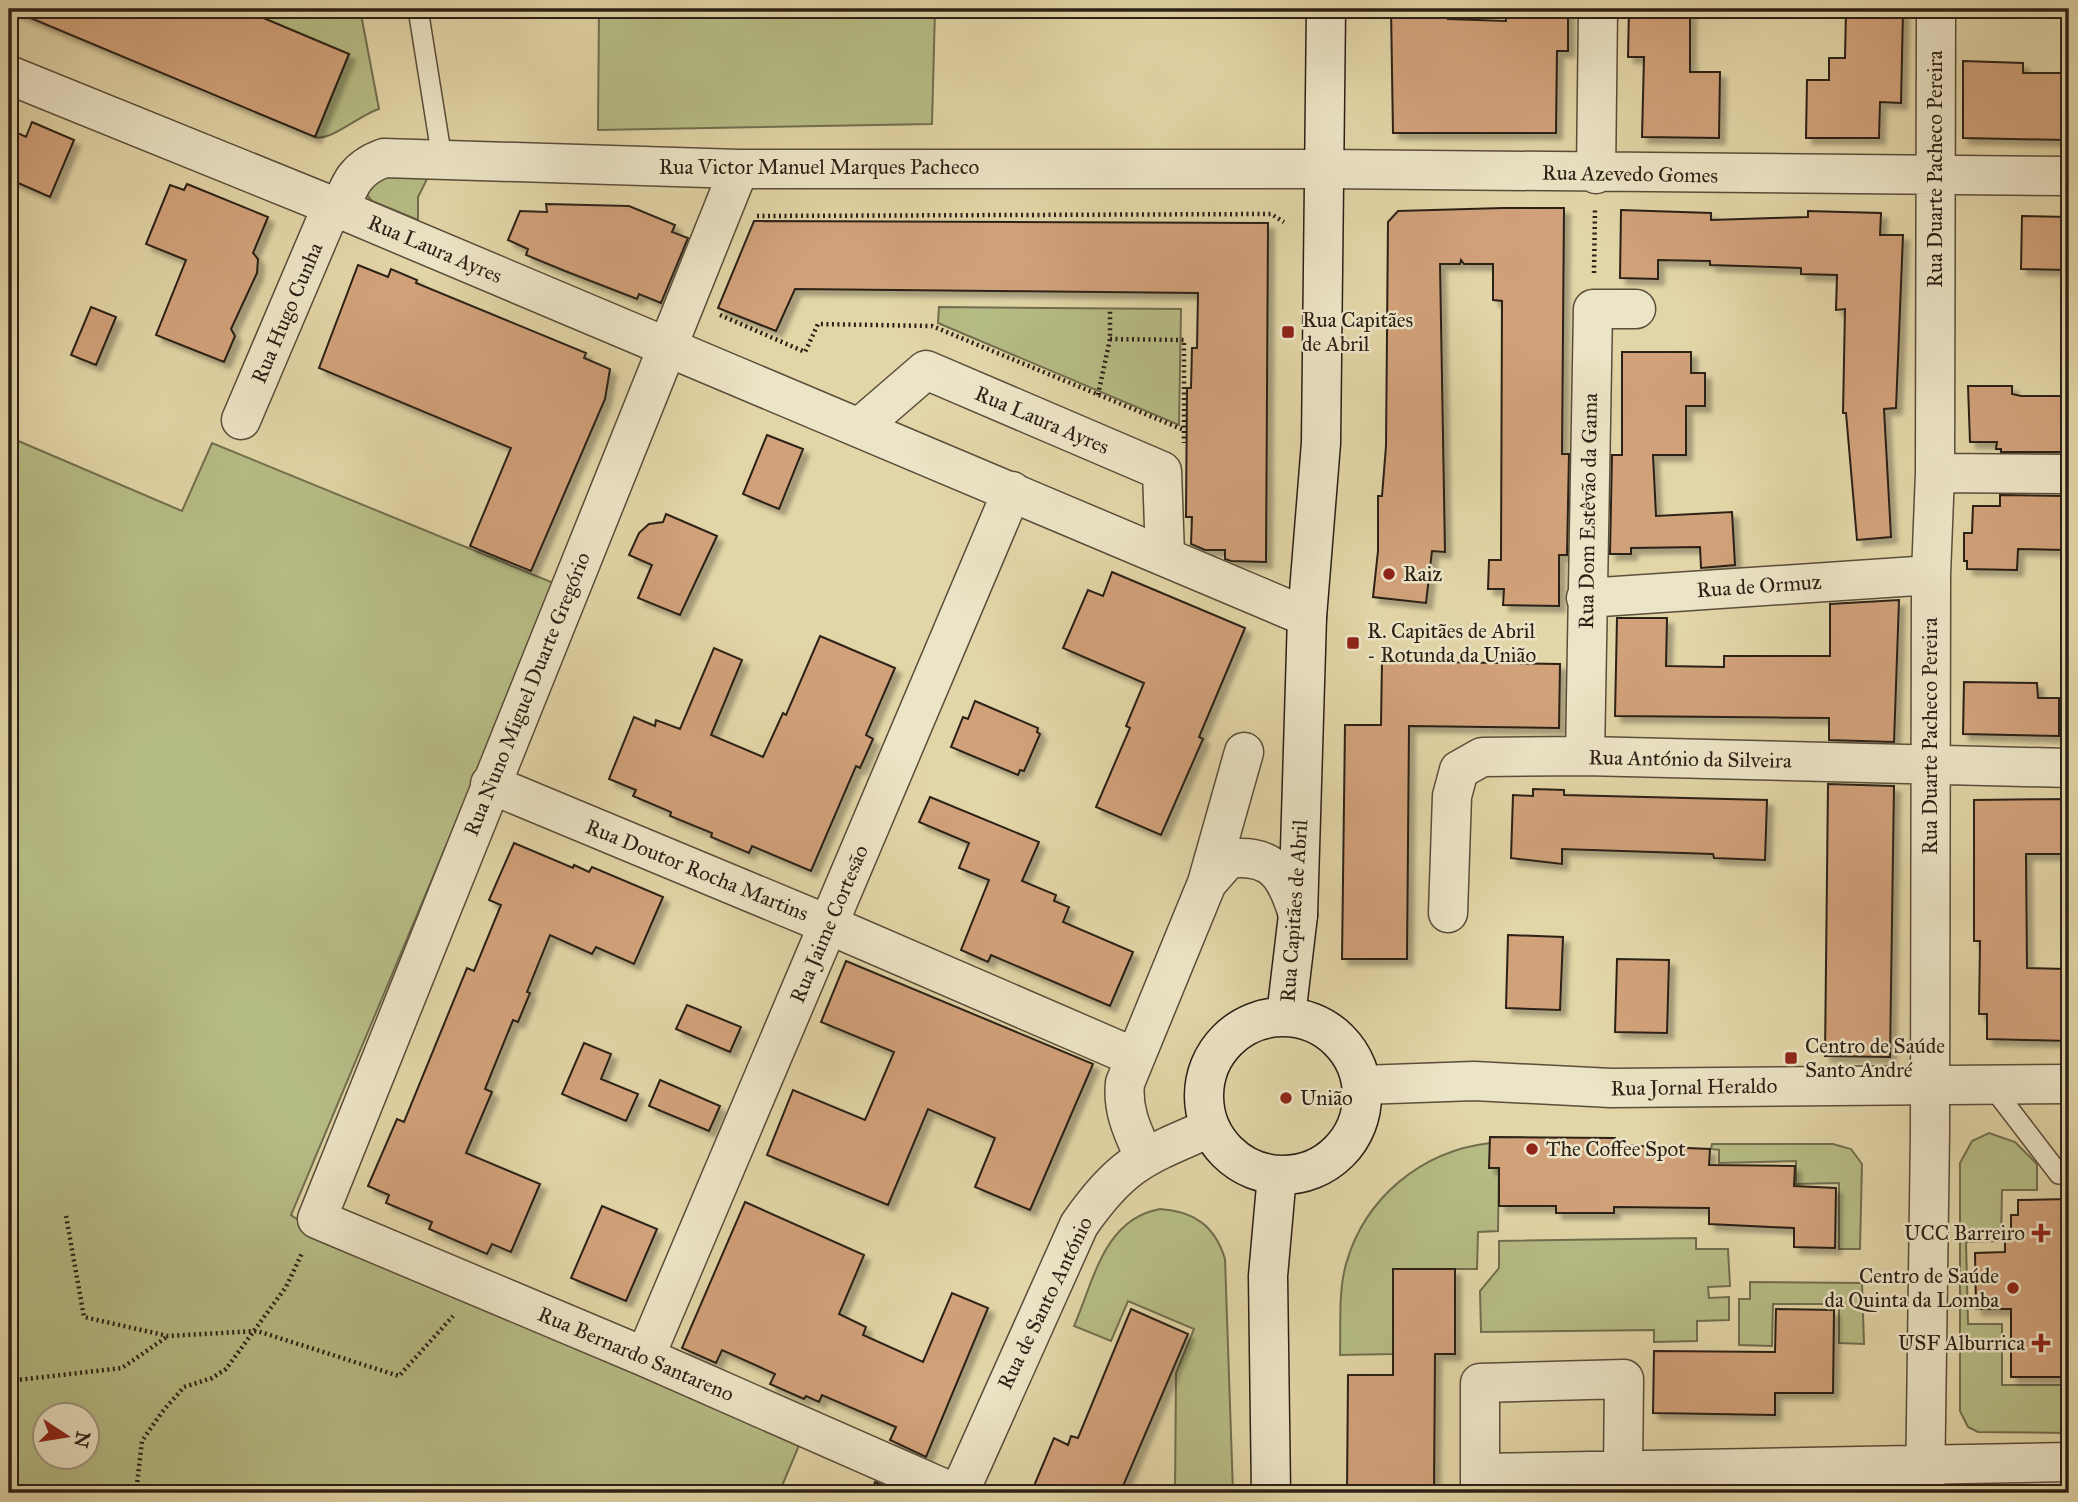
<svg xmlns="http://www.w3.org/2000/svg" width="2078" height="1502" font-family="'IM FELL Great Primer',serif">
<defs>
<filter id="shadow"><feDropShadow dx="6" dy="6" stdDeviation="2" flood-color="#0004"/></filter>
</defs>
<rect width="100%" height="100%" fill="#e2d5a7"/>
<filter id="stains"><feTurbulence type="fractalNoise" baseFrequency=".00286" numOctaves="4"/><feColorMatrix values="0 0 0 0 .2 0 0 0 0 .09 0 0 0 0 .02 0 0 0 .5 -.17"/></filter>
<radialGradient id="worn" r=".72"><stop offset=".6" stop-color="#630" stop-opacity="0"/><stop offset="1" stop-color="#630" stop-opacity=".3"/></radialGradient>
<path fill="#b6bc85" stroke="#716e4e" stroke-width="2" fill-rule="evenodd" d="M242 9H360L379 109C361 114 330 142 315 137L349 54Z
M599 9H935L932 124 598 130Z
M431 171 418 197V220L372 201 364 192 378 173Z
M939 307 1181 309 1179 425 938 323Z
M9 437 182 511 212 443 556 584 291 1215 329 1240 800 1443 779 1493H9ZM46 1414H88V1456H46Z
M1989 1133 2015 1142 2037 1164V1190H2002L2001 1241 1966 1242 1968 1324H2002V1385H2069V1433L1978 1432 1968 1427 1960 1411V1163L1972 1141Z
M1490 1143 1499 1168 1498 1231 1478 1232 1477 1269H1394L1393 1354 1340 1355C1341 1326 1338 1293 1346 1264 1365 1197 1422 1151 1490 1143Z
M1712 1144H1833L1851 1149 1862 1164 1860 1249H1839V1183L1796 1184V1161L1719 1163V1150L1711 1149Z
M1160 1209C1194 1211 1215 1226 1225 1259L1233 1493H1175L1176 1373 1194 1329 1128 1301 1111 1341 1074 1326C1094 1280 1104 1219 1160 1209Z
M1696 1238V1249H1728L1730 1286 1708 1287 1709 1298 1729 1297V1320L1697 1321V1341L1654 1342V1330L1481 1332 1480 1291 1499 1268V1241Z
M1750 1282 1862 1283 1864 1344 1839 1343V1304H1773L1772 1346 1739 1345V1299H1750Z"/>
<path fill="#d1a17a" stroke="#2c2016" stroke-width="2" filter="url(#shadow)" d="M9 9H242L349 54 315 137Z
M1391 9H1448V19L1506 21V9H1568V51H1557L1556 133H1393Z
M1629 9H1690V72H1720L1719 138 1642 137 1644 57H1628Z
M1846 11H1903L1901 103 1880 102 1879 138H1806L1807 80H1829V58H1845Z
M1963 61 2023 63V73H2066L2065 140 1963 138Z
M32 122 74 140 50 197 9 179V129L26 137Z
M187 184 268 217 253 253 258 259 257 273 231 329 235 336 224 362 156 335 186 260 146 244 170 185 184 190Z
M546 204 629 206 675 225 672 232 688 238 661 303 639 294 637 299 565 271 526 255 528 249 508 240 520 211 547 212Z
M1503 208H1564L1562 454H1569L1567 555H1559V606L1503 605 1504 589H1488L1489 560H1501L1502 301 1493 300V264H1464L1461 260 1460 264H1440L1445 552 1432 551 1426 603 1373 597 1378 551V496H1382L1386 446 1388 222 1398 211Z
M1621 210 1711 213V220L1808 217V211L1881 213 1880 235H1903L1896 408 1884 409 1891 537 1857 540 1846 413H1843L1845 309 1836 310 1837 275 1801 274V268L1710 265V261L1658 260V279L1620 278Z
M2022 216 2069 217V270L2021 269Z
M754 221 1268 223 1266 562 1231 561 1225 559V550H1205L1191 544 1192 517H1186L1187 388H1191L1192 348H1197L1198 293 795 289 776 331 718 308Z
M358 265 388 277 391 269 417 280 416 283 586 353 584 358 610 369 605 399 531 571 470 546 511 448 319 368Z
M91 307 116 317 96 365 71 355Z
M1622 352H1691V373H1705V406H1686V455H1653L1656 516 1732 512 1735 565 1701 568 1700 547 1631 548V554H1610L1612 455H1622Z
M1968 386H2012V394L2021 396H2069V449L2067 452H2001V449H1996L1997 442H1970Z
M767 435 803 449 779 509 743 494Z
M2000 495 2066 496 2065 550 2018 549 2017 570 1967 569V561H1964V533H1972L1973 506H2000Z
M666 514 717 536 680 615 638 598 652 565 629 555 639 533 649 524 663 522Z
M1112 572 1245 628 1199 737 1203 739 1161 835 1096 807 1130 728 1126 726 1144 683 1063 648 1088 590 1103 596Z
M1899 600 1894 742 1829 740V718L1615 716 1617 618H1667L1666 666 1724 667V656H1830V604Z
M820 636 895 668 866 735 873 739 860 768 856 766 811 871 752 846 749 853 711 837 712 833 670 816 671 812 633 796 636 790 609 779 634 717 655 726 656 720 680 729 714 648 742 660 711 735 763 757 783 713 786 715Z
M1382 661 1560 664 1559 728 1409 726 1407 959H1342L1345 725H1381Z
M1964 682 2037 683 2038 698H2059V736L1963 734Z
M975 701 1038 728 1037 732 1040 734 1024 771 1020 770 1018 775 951 747 963 717 968 719Z
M1828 784 1894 786 1890 1057 1825 1056Z
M1533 789 1564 790V795L1767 800 1765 860 1714 858 1713 854 1562 849V864L1511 858 1513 795 1533 796Z
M930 797 1039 842 1022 881 1056 895 1054 901 1069 907 1063 922 1133 952 1110 1006 991 955 988 962 961 950 989 880 959 868 969 843 919 822Z
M2069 799V854H2026L2027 968 2065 969V973H2069V1041L1987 1039V1014H1979L1980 941H1974V800Z
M514 843 573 868 574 865 589 872 592 867 663 897 634 964 596 947 592 954 550 935 527 992 530 993 518 1022 513 1020 485 1089 492 1092 466 1153 540 1184 511 1252 492 1244 487 1254 429 1229 432 1222 386 1203 389 1195 368 1186 397 1119 404 1122 467 968 474 971 501 905 489 900Z
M1508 935 1563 937 1560 1010 1506 1008Z
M1617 959 1669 960 1667 1033 1615 1032Z
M846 961 1093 1064 1030 1210 975 1187 995 1138 928 1109 888 1205 767 1155 793 1090 865 1120 894 1052 821 1022Z
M687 1005 741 1027 730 1052 676 1029Z
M584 1043 611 1054 601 1079 638 1094 626 1121 562 1094Z
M660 1080 720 1106 709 1131 649 1106Z
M1490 1137 1615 1138V1145L1710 1149 1709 1165 1795 1166 1794 1186 1836 1188 1835 1248 1794 1247V1228L1709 1224V1208L1614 1207V1213H1556V1206H1499V1168H1489Z
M2069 1199V1360H2065V1377H2011V1309H1976L1975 1253 2005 1252V1236H2011V1215H2018V1200Z
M745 1202 864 1255 839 1314 866 1327 863 1335 923 1362 952 1293 988 1308 926 1457 890 1440 896 1427 822 1395 819 1402 806 1396 804 1399 770 1384 775 1374 722 1350 716 1363 682 1348Z
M602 1206 657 1229 626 1301 571 1278Z
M1393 1269H1455V1354H1435L1434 1493H1347L1348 1375H1393Z
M1131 1309 1188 1334 1120 1493H1031L1054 1438 1068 1445 1071 1436 1078 1438Z
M1776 1309 1834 1310 1833 1393H1775V1415L1653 1413 1654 1351 1775 1352Z
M875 1482 900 1493H871Z"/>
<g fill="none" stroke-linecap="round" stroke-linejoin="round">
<defs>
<path id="service" d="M418 9 442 159
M1990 1084 2059 1174H2069"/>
<path id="minor" d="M9 75 340 209 1307 617
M739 169 317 1219 645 1357 954 1493
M1596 174 1598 9
M340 209C350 183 356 168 384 158L739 169H1326L2069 176
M241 420 332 206
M860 427 926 370 1162 471 1165 555
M1935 473 2069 474
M1586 598 1931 575
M1585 756 1593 309H1636
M490 784 829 925 1134 1057
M1207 883 1228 859C1273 853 1286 875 1298 915
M1448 913 1452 796 1459 770 1482 757 1585 756 2069 768
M1144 1157C1133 1132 1122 1111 1125 1083L1207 883 1244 752
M645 1357 1012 491
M1480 1473 2069 1462
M959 1493 1079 1225C1122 1163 1143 1157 1210 1128
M1480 1493V1383L1624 1379 1623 1471
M1925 1493 1930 1132 1931 575 1935 473 1936 9"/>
<path id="tertiary" d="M1362 1085 1474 1081 1611 1088 2069 1084"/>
<path id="secondary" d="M1286 1016 1298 915 1307 617 1321 443 1326 9
M1204 1096a79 79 0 1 1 158 0a79 79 0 1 1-158 0Z
M1271 1493 1268 1276 1277 1175"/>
</defs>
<use href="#service" stroke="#5a4d3a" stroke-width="22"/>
<use href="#minor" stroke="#5a4d3a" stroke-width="41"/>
<use href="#tertiary" stroke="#5a4d3a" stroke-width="41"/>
<use href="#secondary" stroke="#2c2016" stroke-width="41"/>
<path stroke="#2c2016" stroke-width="4.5" stroke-dasharray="2 3.5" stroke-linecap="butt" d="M757 216 1271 214 1284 222
M1594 273 1595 209
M720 315 805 352 818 324 932 326 1184 430
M1110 339 1184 340V443
M1098 395 1110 339V309
M66 1216 84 1317 168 1336 257 1331 399 1376 453 1316
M9 1381 122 1368 168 1336
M136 1493 142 1441 162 1412 184 1387 212 1378 226 1369 286 1287 302 1253"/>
<use href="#service" stroke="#ece4c6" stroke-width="19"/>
<use href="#minor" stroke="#ece4c6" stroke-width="38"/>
<use href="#tertiary" stroke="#ece4c6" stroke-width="38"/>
<use href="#secondary" stroke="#ece4c6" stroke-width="38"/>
</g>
<g fill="#8f2418" stroke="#ece4c6" stroke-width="2.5">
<rect x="1281" y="325" width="14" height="14" rx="3.5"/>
<circle cx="1389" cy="574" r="7"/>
<rect x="1346" y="636" width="14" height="14" rx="3.5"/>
<rect x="1784" y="1051" width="14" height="14" rx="3.5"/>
<circle cx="1286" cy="1098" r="7"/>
<circle cx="1532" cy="1149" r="7"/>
<path d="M2037.5 1222.5h7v7h7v7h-7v7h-7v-7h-7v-7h7z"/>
<circle cx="2013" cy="1288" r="7"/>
<path d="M2037.5 1332.5h7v7h7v7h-7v7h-7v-7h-7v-7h7z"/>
</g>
<g text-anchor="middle" stroke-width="5" stroke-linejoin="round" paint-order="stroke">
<g font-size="21" fill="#2c2016" stroke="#ece4c6">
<text x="819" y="174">Rua Victor Manuel Marques Pacheco</text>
<text transform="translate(1935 169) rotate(-90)" y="7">Rua Duarte Pacheco Pereira</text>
<text transform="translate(1630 174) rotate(1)" y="7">Rua Azevedo Gomes</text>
<text transform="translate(435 249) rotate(23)" y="7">Rua Laura Ayres</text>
<text transform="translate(287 313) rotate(-67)" y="7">Rua Hugo Cunha</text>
<text transform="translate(1042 420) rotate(23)" y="7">Rua Laura Ayres</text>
<text transform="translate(1588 511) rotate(-89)" y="7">Rua Dom Estêvão da Gama</text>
<text transform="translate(1759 586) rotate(-4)" y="7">Rua de Ormuz</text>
<text transform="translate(527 694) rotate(-68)" y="7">Rua Nuno Miguel Duarte Gregório</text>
<text transform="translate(1930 736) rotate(-90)" y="7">Rua Duarte Pacheco Pereira</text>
<text transform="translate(1690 759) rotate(1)" y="7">Rua António da Silveira</text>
<text transform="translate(697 870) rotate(22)" y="7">Rua Doutor Rocha Martins</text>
<text transform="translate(1294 911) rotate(-86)" y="7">Rua Capitães de Abril</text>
<text transform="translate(829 924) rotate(-67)" y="7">Rua Jaime Cortesão</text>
<text transform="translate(1694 1087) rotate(-1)" y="7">Rua Jornal Heraldo</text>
<text transform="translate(1045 1303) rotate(-64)" y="7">Rua de Santo António</text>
<text transform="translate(636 1354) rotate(23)" y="7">Rua Bernardo Santareno</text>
</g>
<g font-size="21" fill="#2c2016" stroke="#ece4c6" text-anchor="start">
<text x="1302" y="327">Rua Capitães<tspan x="1302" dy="24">de Abril</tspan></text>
<text x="1403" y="581">Raiz</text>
<text x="1367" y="638">R. Capitães de Abril<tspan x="1367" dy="24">- Rotunda da União</tspan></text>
<text x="1805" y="1053">Centro de Saúde<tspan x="1805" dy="24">Santo André</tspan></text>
<text x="1300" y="1105">União</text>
<text x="1546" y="1156">The Coffee Spot</text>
<text x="2025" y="1240" text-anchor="end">UCC Barreiro</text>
<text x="1999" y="1283" text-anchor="end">Centro de Saúde<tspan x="1999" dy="24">da Quinta da Lomba</tspan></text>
<text x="2025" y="1350" text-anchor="end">USF Alburrica</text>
</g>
</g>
<rect width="2078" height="1502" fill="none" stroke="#e2d5a7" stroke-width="35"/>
<rect x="10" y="10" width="2057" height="1481" fill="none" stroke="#2c2016" stroke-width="3.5"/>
<rect x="18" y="18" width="2043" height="1467" fill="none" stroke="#2c2016" stroke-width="2"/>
<g transform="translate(66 1436) rotate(102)"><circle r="33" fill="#ece4c6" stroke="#9f9680" stroke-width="2"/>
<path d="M0-5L12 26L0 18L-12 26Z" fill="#8f2418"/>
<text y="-10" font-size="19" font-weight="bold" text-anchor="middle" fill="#2c2016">N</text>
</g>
<rect width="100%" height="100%" filter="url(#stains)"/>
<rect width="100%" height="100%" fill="url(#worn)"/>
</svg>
